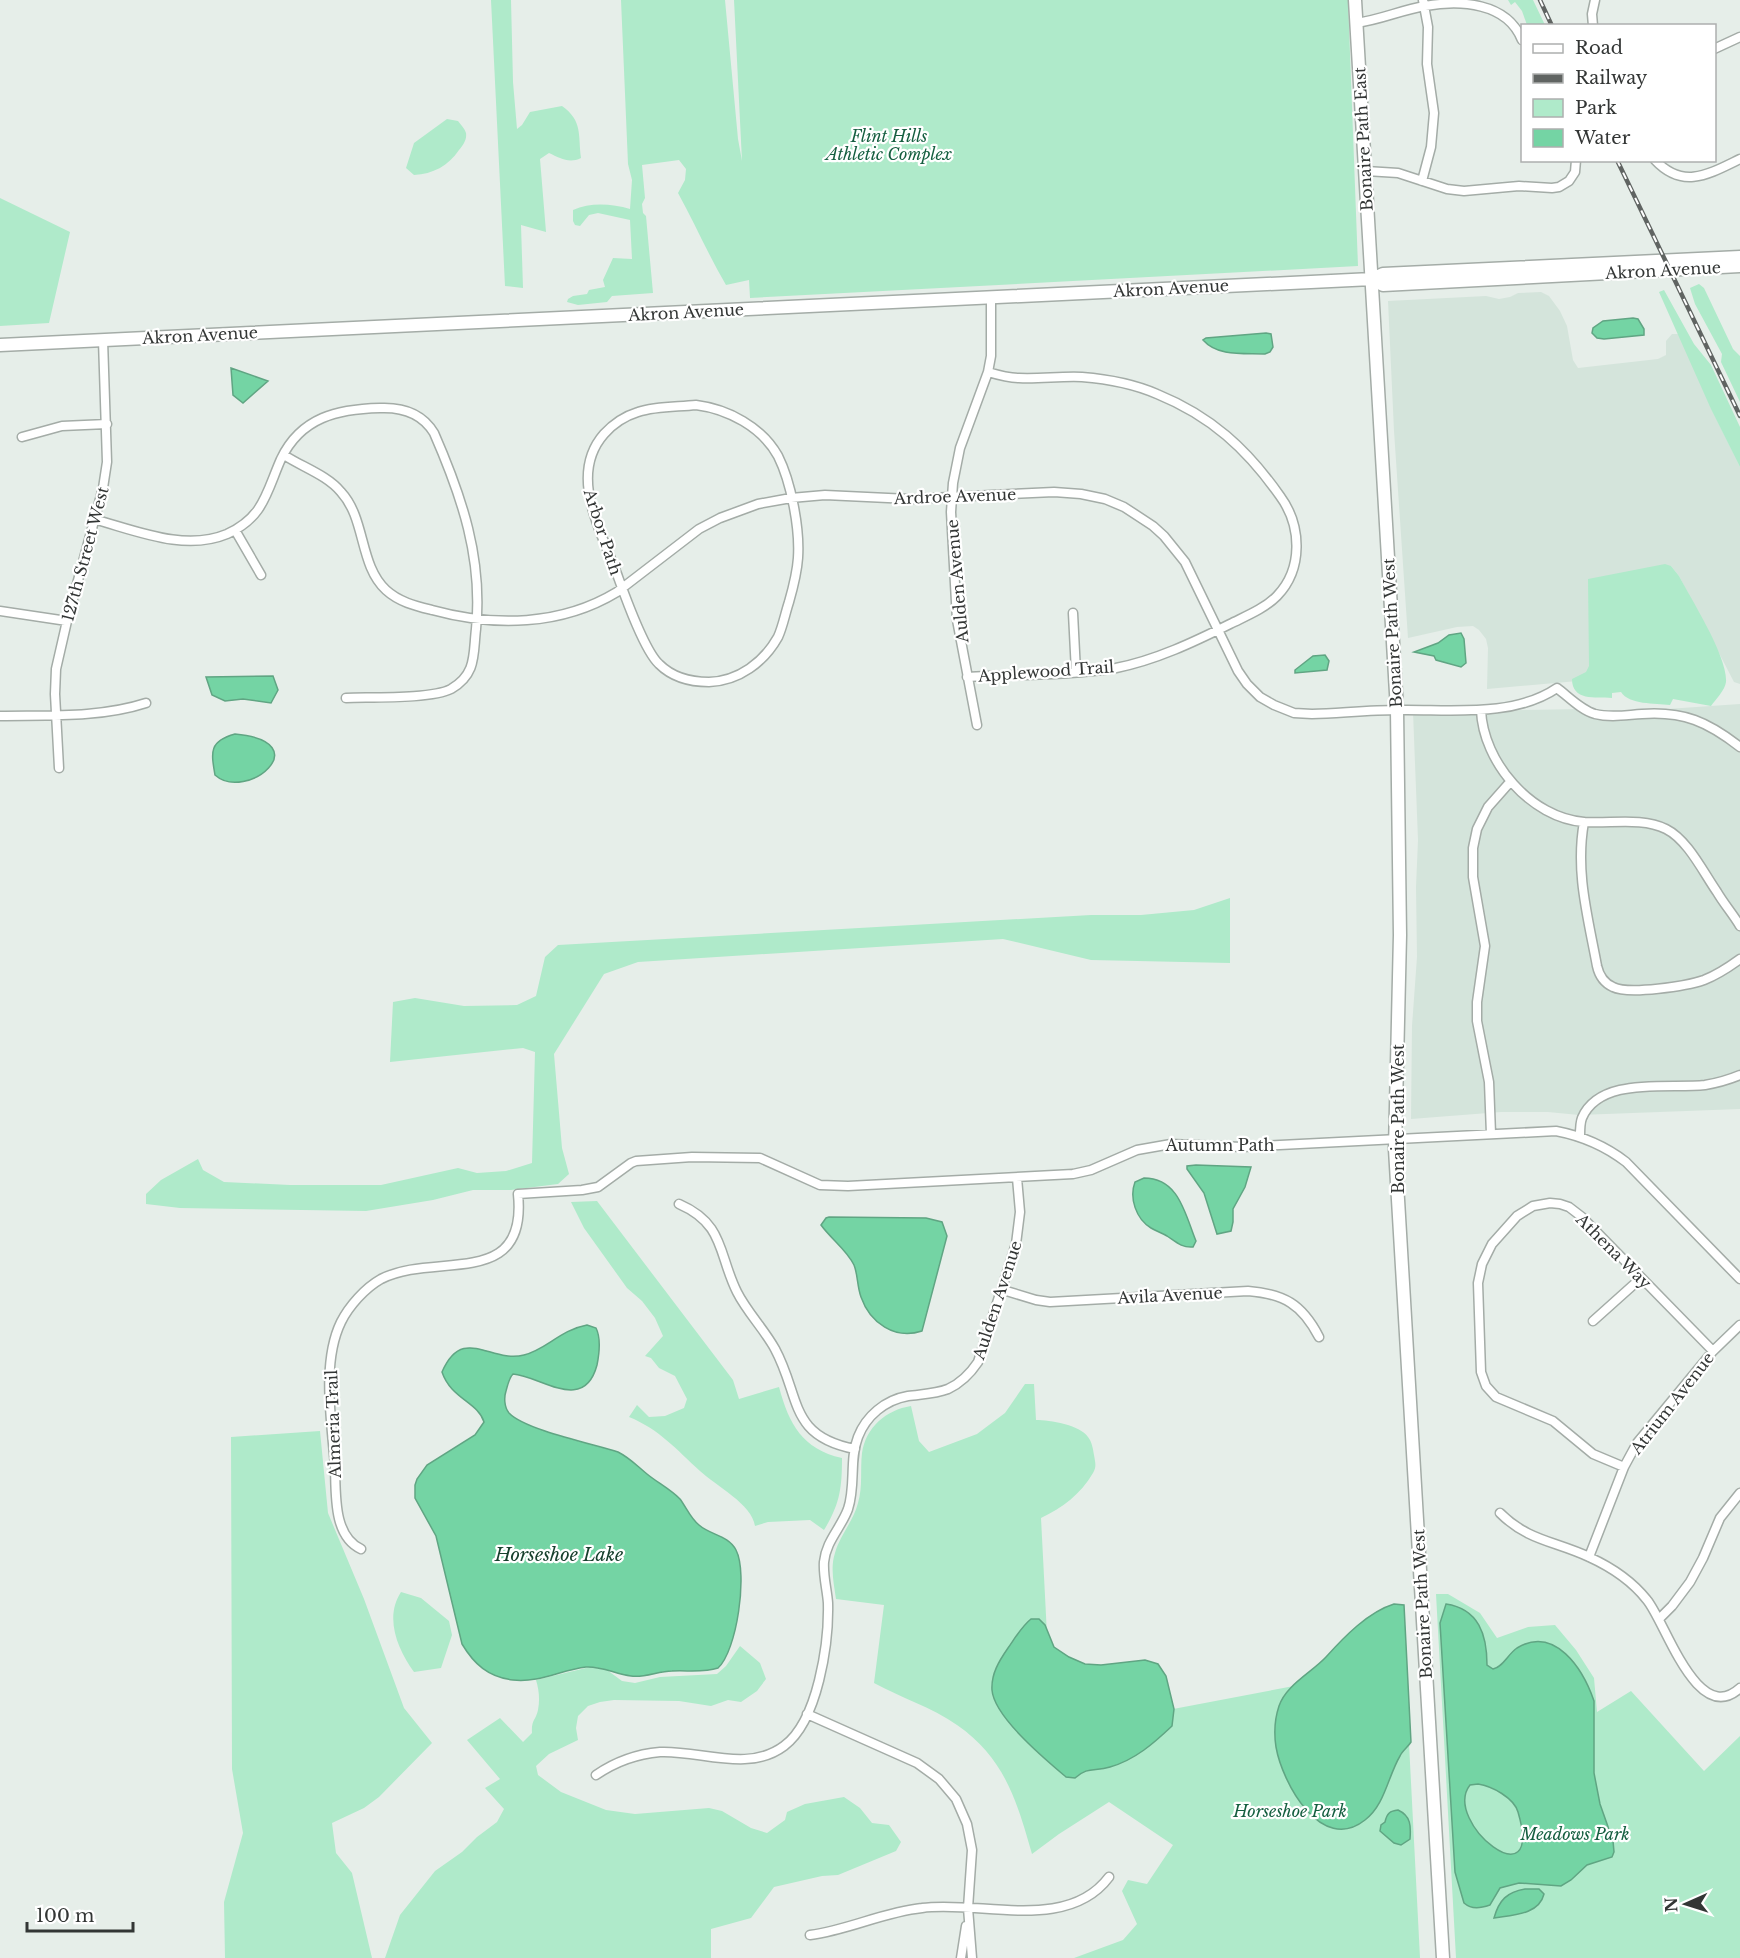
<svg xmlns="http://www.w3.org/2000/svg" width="1740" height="1958" font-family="'Libre Baskerville',serif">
<rect width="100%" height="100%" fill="#e6eee9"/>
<path fill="#d4e4db" d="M1541 292 1549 296 1560 311 1567 326 1573 360 1578 368 1658 359 1666 355V341L1672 334H1679L1711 408 1740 467V684L1734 682 1679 576 1671 566 1589 680 1487 689 1488 648 1486 639 1479 630 1473 626 1457 627 1408 638 1394 431 1388 301 1486 296 1499 299 1510 297 1518 293Z
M1740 704V1109L1579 1115 1548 1112H1501L1411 1119 1412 1026 1417 957 1416 887 1418 840 1413 712 1583 709 1594 714Z"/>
<path fill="#afeaca" d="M491 0H511L513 82 517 129 522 125 530 112 562 106C583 121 578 135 581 158 569 164 560 158 549 153L540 159 546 232 521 225 523 288 505 286Z
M621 0H725L738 139 742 161 734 0H1348L1358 266 750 298 749 280 726 285C709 256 695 224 678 193L685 180 686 169 679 160 642 165 645 198 642 204 643 213 646 216 653 293 612 296 607 302 578 305 567 302 568 299 573 296 587 294 589 290 605 287 603 280 613 258 632 259 630 220 598 213 589 215 580 226 575 225 573 221V210C591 202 612 204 630 209L632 180 628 164Z
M1508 0H1533L1545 25H1527L1522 11 1515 2 1511 5Z
M447 119 458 121C461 125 465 129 466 133 467 140 463 145 459 150 448 166 433 174 414 175L406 168 414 143Z
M0 198 70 232 49 323 0 326Z
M1699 284 1704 288 1733 349 1740 356V402L1721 362 1722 354 1695 304 1690 288Z
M1664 290 1694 344 1711 365 1740 427V467L1711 409 1659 292Z
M1665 564 1671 566 1679 576C1691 599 1728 657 1726 682 1725 690 1716 699 1711 706L1673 699 1670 705C1655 703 1629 705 1621 692L1612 693V698C1595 697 1572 701 1572 679L1586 672 1589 666 1588 579Z
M1230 898V963L1091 960 1003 939 638 962 604 974 554 1054 562 1148 569 1174 558 1184 511 1190H473L433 1200 366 1211 180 1208 146 1204V1194L161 1180 198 1159 203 1170 224 1182 290 1185H381L458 1168 477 1173 506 1171 532 1163 535 1052 523 1048 390 1062 393 1002 415 998 464 1006 517 1005 536 996 545 957 558 945 1091 915H1141L1194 910Z
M597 1201 733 1380 739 1399 779 1387C789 1424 802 1449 842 1458 842 1488 840 1504 824 1530L810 1520 768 1522 755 1526C752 1504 716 1486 700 1471 677 1450 659 1429 629 1417L637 1405 649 1417 665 1416 684 1408 687 1399 675 1376 659 1368 651 1358 645 1356 663 1336 655 1318 642 1301 627 1288 584 1228 571 1202Z
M1025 1384H1034L1036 1420C1050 1420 1080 1425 1088 1437 1092 1442 1093 1449 1094 1455 1095 1461 1097 1467 1093 1473 1081 1494 1062 1508 1041 1518L1052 1732 1405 1665 1420 1958H1074L1123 1940 1137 1924 1122 1891 1128 1880 1147 1884 1173 1845 1109 1802 1059 1834 1032 1854C1017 1802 1005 1758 957 1725 932 1707 901 1698 874 1683L884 1605 836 1599C834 1584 830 1568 835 1553 840 1535 853 1522 858 1503 863 1486 860 1470 862 1453 866 1427 886 1410 911 1406L919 1441 929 1452 977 1434 1005 1413Z
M320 1431 328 1513 364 1599 404 1708 432 1743 379 1797 364 1808 332 1823 336 1853 352 1873 372 1958H225L224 1902 243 1833 232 1769 231 1437Z
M401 1592 421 1598 449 1621 452 1635 441 1668 414 1672C398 1650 384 1618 401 1592Z
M1436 1594H1448L1480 1613 1497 1638 1528 1627 1555 1625 1576 1650 1594 1678 1597 1712 1631 1691 1704 1771 1740 1736V1958H1456Z
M740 1646 760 1663 766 1679 757 1691 741 1702 728 1700 711 1706 679 1701 614 1700 600 1702 588 1706 578 1716 576 1728 578 1740 549 1754 536 1766 538 1775 561 1792 606 1810 635 1814 709 1808 722 1811 751 1828 767 1833 785 1820 787 1812 805 1804 844 1797 860 1808 872 1823 889 1825 901 1842 896 1851 838 1875 822 1876 774 1887 751 1918 711 1929V1958H385L400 1915 435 1871 462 1852 477 1837 497 1822 504 1809 485 1788 500 1779 467 1740 500 1718 523 1742 532 1733C531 1720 536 1720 538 1710 540 1699 539 1690 536 1680L590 1667 607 1670 622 1681 635 1683 660 1677 717 1674 726 1666Z"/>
<path fill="#74d4a4" stroke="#60a583" stroke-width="1.5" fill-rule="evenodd" d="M1633 318 1638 319 1644 329V335L1604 339 1597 338 1592 333 1593 328 1603 321Z
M1266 333 1271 334 1273 347 1270 352 1265 354C1244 353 1218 357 1203 340L1206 338Z
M231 368 268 381 243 403 233 395Z
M1461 633 1464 639 1466 663 1461 667 1436 660 1434 656 1414 652 1438 643 1449 635Z
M1325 655 1329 661 1327 670 1295 673V670L1313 656Z
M273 676 278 690 271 703 243 699 225 701 212 695 206 677Z
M235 734C320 742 246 803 215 775 211 752 209 741 235 734Z
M1196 1165 1251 1167 1245 1187 1233 1209V1222L1231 1231 1217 1234 1204 1193 1187 1169V1166Z
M1144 1178C1179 1178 1185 1214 1196 1241L1193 1247C1182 1248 1176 1242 1167 1236 1162 1233 1156 1231 1151 1228 1136 1219 1129 1198 1135 1182Z
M829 1217 926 1218 942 1222 947 1236 922 1331C895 1340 870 1323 861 1297 857 1286 858 1275 854 1265 847 1250 831 1239 821 1225L826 1218Z
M587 1325 596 1328C601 1338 599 1355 597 1365 584 1414 541 1376 513 1374 509 1378 508 1384 506 1391 504 1397 504 1407 509 1413 525 1430 593 1444 618 1452 630 1458 637 1466 647 1474 658 1483 670 1489 680 1499 686 1507 691 1519 699 1525 710 1535 728 1535 736 1550 748 1573 737 1651 718 1668 703 1673 687 1670 672 1671 658 1671 645 1678 631 1676 615 1674 602 1666 586 1667 561 1670 539 1683 513 1680 488 1677 474 1664 462 1644L436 1536 415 1498V1485L417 1479 427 1465 475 1435 484 1422C478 1402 451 1399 442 1372 463 1324 491 1364 524 1355 546 1350 560 1330 587 1325Z
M1394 1604 1404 1605 1411 1742C1408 1747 1402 1751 1400 1756 1388 1776 1385 1805 1365 1820 1321 1855 1282 1782 1276 1747 1274 1734 1275 1718 1279 1706 1286 1685 1311 1673 1326 1657 1344 1637 1368 1612 1394 1604Z
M1446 1604C1479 1609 1487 1635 1487 1665L1493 1669C1503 1667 1508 1654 1517 1648 1555 1625 1583 1669 1594 1701V1773L1600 1804 1613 1841 1614 1852 1612 1857 1587 1865 1571 1880 1561 1886 1519 1883 1500 1888 1490 1905C1481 1908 1472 1910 1464 1903L1455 1872 1440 1623ZM1478 1784C1492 1786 1514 1798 1518 1812 1545 1904 1441 1822 1470 1785Z
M1031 1619H1039L1045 1625 1054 1647 1069 1657 1085 1664 1101 1665 1145 1660 1158 1664 1166 1676 1174 1709 1172 1726C1154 1743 1135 1760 1110 1767 1095 1772 1088 1766 1075 1778L1066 1777C1046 1760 994 1717 992 1690 991 1674 999 1661 1008 1648 1015 1638 1022 1626 1031 1619Z
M1398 1810C1411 1816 1411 1826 1410 1839L1401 1845 1394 1843 1380 1831 1381 1825 1385 1822C1387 1813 1390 1811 1398 1810Z
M1525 1889H1539L1544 1894C1539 1915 1512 1915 1494 1918 1499 1900 1507 1892 1525 1889Z"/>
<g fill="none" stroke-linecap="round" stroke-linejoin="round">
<defs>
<path id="street" d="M1356 23C1380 20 1401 10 1425 6 1460 0 1507 2 1522 40
M1593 26 1592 14 1595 0
M1714 49 1740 37
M1655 160C1683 190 1709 174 1740 159
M1366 171 1398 173 1447 189 1464 191 1519 186 1552 188 1559 187 1569 181 1575 172 1576 160
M1422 181 1431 147 1434 113 1427 64 1428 27 1423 0
M696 405C728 409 762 427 778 456 791 482 800 528 798 558 797 573 793 588 789 602 785 614 783 626 778 637 764 662 739 681 709 682 691 682 672 677 659 664 644 650 625 596 617 574 601 531 568 475 604 434 613 424 625 416 638 412 656 406 677 407 696 405Z
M22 437 62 426 107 424
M284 455C302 467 327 475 341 492 366 519 359 565 386 590 399 602 416 606 432 610 494 627 561 626 617 592L699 529 720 518 758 504 791 498 825 495 909 499 1054 492 1081 494 1105 499 1124 507 1153 526 1164 536 1185 562 1238 671 1247 684 1260 697 1274 705 1294 713 1312 714C1341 713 1370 710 1399 710 1449 709 1513 718 1557 688 1569 697 1581 710 1595 714 1611 718 1626 715 1642 714 1684 711 1708 722 1740 747
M93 519C135 530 184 552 227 534 264 517 266 493 281 459 301 417 338 409 380 408 403 407 422 413 434 433 462 497 483 559 476 629 473 654 477 674 451 689 432 699 370 697 346 698
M235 530 261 575
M0 611 67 621
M1073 613 1076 672
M967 677C1016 674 1068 676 1116 668 1156 660 1194 642 1230 624 1246 616 1264 609 1277 596 1303 569 1302 526 1280 496 1247 449 1211 416 1157 394 1134 384 1107 379 1082 377 1061 376 1040 379 1019 378 1008 378 998 375 988 372
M1481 710C1483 762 1531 818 1584 822 1610 824 1642 817 1666 829 1688 840 1703 872 1717 892 1724 904 1733 914 1740 926
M0 716C48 715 100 718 146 703
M977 725 957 620 951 512 953 483 960 448 988 372 991 356V297
M59 768 55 694 56 669 67 621 103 488 107 462 103 340
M1584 822C1575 872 1588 917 1597 966 1599 975 1604 983 1613 987 1629 995 1687 986 1704 980 1717 975 1729 967 1740 959
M1491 1134 1489 1082 1477 1021V1002L1485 946 1473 877V848L1477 829 1488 807 1511 781
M1580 1136C1580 1131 1580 1123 1582 1118 1600 1076 1668 1089 1705 1085 1717 1083 1728 1080 1740 1075
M679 1204C725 1224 718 1254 737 1292 747 1312 764 1329 775 1349 801 1397 788 1436 855 1449
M1003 1290 1036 1300 1050 1302 1248 1291C1284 1294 1302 1304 1319 1337
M1593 1321 1641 1278
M1624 1467 1593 1454 1553 1421 1496 1397 1486 1386 1481 1372 1478 1283 1482 1264 1492 1244 1517 1216 1533 1206 1550 1203 1560 1204 1569 1207 1582 1217 1713 1351
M1500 1513C1528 1541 1555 1541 1589 1557 1611 1567 1632 1581 1647 1600 1666 1623 1697 1727 1740 1688
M361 1549C333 1536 336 1494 335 1467 332 1423 321 1363 341 1322 349 1306 365 1288 381 1279 435 1251 528 1291 518 1194L582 1190 598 1187 631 1163 636 1161 692 1157 760 1158 820 1185 848 1186 1073 1174 1091 1170 1137 1150 1171 1144 1242 1147 1556 1131C1582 1136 1604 1145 1626 1162L1740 1279
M1589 1557 1624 1467 1637 1443 1713 1351 1740 1325
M1660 1618 1672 1606 1690 1582 1703 1558 1720 1518 1740 1493
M807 1714 917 1763 939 1779 956 1799 967 1824 972 1850 968 1908 972 1958
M596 1775C615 1762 636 1754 660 1752 700 1750 748 1773 784 1746 818 1721 829 1643 828 1603 827 1589 823 1576 824 1562 826 1541 841 1528 848 1509 856 1485 849 1460 858 1437 866 1416 885 1400 908 1396 922 1394 935 1394 948 1389 961 1383 970 1374 978 1362L1016 1244 1020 1212 1017 1178
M810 1935C849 1930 883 1912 922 1908 980 1900 1067 1933 1109 1877
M961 1958 966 1926"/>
<path id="secondary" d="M1355 0 1397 710 1400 935 1395 1149 1443 1958
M1372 279 1383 285 1740 266
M0 345 1372 279 1383 274 1740 257"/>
</defs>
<use href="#street" stroke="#a4aca7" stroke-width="11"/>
<use href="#secondary" stroke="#a4aca7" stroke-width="15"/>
<use href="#street" stroke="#fff" stroke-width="8"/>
<use href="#secondary" stroke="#fff" stroke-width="12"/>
<defs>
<path id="rail" d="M1540 0 1552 26
M1617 160 1740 416"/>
</defs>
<use href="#rail" stroke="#606462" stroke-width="4.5"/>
<use href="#rail" stroke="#fff" stroke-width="2" stroke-dasharray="7" stroke-linecap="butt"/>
</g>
<g text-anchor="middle" stroke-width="4.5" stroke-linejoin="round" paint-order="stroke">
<g font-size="16" font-style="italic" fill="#145e3f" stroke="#fff">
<text x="889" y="142">Flint Hills<tspan x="889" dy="18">Athletic Complex</tspan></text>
<text x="1290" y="1817">Horseshoe Park</text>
<text x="1575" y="1840">Meadows Park</text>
</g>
<g font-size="16" fill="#333635" stroke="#fff">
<text transform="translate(1363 139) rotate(-93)" y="6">Bonaire Path East</text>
<text transform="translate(1663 270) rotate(-3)" y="6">Akron Avenue</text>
<text transform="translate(1171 288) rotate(-3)" y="6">Akron Avenue</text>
<text transform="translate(686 312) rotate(-3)" y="6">Akron Avenue</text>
<text transform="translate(200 335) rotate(-3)" y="6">Akron Avenue</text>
<text transform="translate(955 496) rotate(-2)" y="6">Ardroe Avenue</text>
<text transform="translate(603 532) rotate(72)" y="6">Arbor Path</text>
<text transform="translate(85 554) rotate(-75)" y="6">127th Street West</text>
<text transform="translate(957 581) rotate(-95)" y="6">Aulden Avenue</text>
<text transform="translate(1392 633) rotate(-93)" y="6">Bonaire Path West</text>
<text transform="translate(1046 671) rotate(-4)" y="6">Applewood Trail</text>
<text transform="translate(1398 1119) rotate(-90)" y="6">Bonaire Path West</text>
<text x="1220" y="1151">Autumn Path</text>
<text transform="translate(1614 1251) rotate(45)" y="6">Athena Way</text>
<text transform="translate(1170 1295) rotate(-3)" y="6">Avila Avenue</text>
<text transform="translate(997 1300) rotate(-72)" y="6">Aulden Avenue</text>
<text transform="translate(1672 1403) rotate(-52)" y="6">Atrium Avenue</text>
<text transform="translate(333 1424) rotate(-92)" y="6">Almeria Trail</text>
<text transform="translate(1422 1604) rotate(-93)" y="6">Bonaire Path West</text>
</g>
<g font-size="18" font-style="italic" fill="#17402d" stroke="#fff">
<text x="559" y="1561">Horseshoe Lake</text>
</g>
</g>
<rect x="1521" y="24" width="195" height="138" fill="#ffffff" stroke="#adafae" stroke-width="1.5"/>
<rect x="1533" y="44" width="30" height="9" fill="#ffffff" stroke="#adafae" stroke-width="1.5"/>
<text x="1575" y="54" font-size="18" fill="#333635">Road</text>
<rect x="1533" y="74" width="30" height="9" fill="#606462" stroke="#adafae" stroke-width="1.5"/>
<text x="1575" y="84" font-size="18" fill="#333635">Railway</text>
<rect x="1533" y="99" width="30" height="18" fill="#afeaca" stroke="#adafae" stroke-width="1.5"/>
<text x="1575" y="114" font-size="18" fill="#333635">Park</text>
<rect x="1533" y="129" width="30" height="18" fill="#74d4a4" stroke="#adafae" stroke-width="1.5"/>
<text x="1575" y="144" font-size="18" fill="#333635">Water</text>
<g transform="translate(1686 1904) rotate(267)" stroke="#ffffff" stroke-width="4.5" paint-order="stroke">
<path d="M0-4.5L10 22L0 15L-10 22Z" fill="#333635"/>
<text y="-9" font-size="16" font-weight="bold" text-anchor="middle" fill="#333635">N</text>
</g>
<path d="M27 1922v9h106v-9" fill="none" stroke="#333635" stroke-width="3"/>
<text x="36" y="1922" font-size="18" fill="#333635" stroke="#ffffff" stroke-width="4.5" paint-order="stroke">100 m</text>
</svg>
